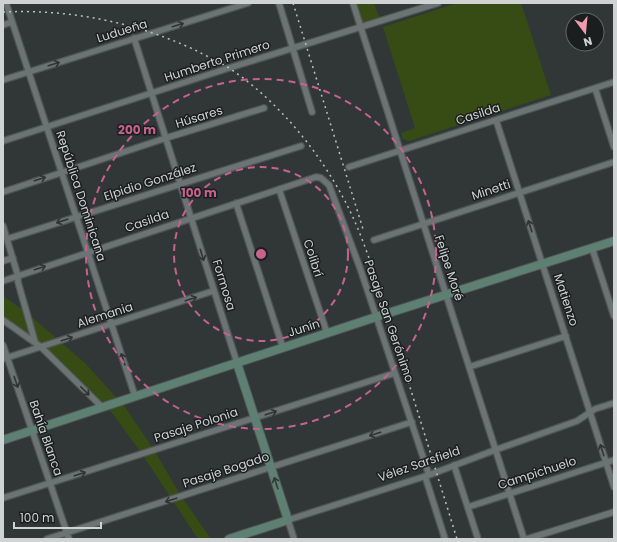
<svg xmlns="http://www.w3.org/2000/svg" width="617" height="542" font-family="Poppins,sans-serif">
<rect width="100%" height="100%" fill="#313737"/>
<path fill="#374c14" d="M356 3H374L380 19 363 24Z
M458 3H521L551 95 409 141 403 139 401 133 415 128 383 27Z
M3 296 27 313 85 363 125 407 154 450 181 496 211 539H198L142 454 107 406 102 407 41 347 3 320Z"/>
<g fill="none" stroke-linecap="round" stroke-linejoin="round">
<defs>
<path id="minor" d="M6 3 135 396
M279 3 312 112
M353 3 524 539
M3 25 12 22
M134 38 237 363
M3 80 248 3
M595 88 614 147
M496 120 614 487
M3 141 229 68 438 3
M349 167 614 82
M279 189 327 333
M3 192 166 138 264 108
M236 203 283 348
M3 226 18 276V282L35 342
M7 239 301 146
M374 240 614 162
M592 248 614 316
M3 261 13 258
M3 281 316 177 321 178 329 185 360 268 429 475
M3 320 41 347 102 407
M3 345 69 539
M3 359 213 291
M469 367 566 336
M454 465 478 539
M425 476 445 539
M3 498 395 373
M468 507 614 460
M47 539 412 422
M294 539 288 520 429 475 495 450 577 421 595 409 614 403
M527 539 614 512"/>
<path id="secondary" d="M3 440 376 317 614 241
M229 539 288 520 237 363"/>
</defs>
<use href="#minor" stroke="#505555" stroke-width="8"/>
<use href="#secondary" stroke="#505555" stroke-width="10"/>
<use href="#minor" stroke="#6b7373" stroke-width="5.5"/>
<use href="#secondary" stroke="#5d8073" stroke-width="8"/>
<path stroke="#bbbfbf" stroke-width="1.5" stroke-dasharray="2 4" stroke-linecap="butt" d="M293 3 363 229
M3 12C69 9 135 22 195 50 206 56 218 61 229 68 277 100 318 150 345 201 367 243 379 291 394 336 415 403 436 471 457 539"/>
</g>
<defs><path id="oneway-shaft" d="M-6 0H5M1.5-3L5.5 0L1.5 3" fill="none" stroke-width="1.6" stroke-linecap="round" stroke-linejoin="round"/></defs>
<g stroke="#2f3333">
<use href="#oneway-shaft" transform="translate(178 25) rotate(-17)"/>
<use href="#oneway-shaft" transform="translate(54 64) rotate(-17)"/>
<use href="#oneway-shaft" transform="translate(40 179) rotate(-18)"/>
<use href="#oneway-shaft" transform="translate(62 221) rotate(162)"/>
<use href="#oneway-shaft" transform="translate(530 226) rotate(-108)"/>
<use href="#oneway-shaft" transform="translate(202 255) rotate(73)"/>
<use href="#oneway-shaft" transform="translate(40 268) rotate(-18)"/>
<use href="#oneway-shaft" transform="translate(191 299) rotate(-18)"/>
<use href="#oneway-shaft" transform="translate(67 339) rotate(-18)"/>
<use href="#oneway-shaft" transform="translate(123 359) rotate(-108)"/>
<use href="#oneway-shaft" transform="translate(16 382) rotate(71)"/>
<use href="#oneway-shaft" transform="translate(85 391) rotate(45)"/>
<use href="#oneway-shaft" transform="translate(271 413) rotate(-18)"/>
<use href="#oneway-shaft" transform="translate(375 434) rotate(162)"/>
<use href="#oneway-shaft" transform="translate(602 450) rotate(-108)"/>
<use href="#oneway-shaft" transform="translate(80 474) rotate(-18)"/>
<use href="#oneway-shaft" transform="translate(171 500) rotate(162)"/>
</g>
<use stroke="#2f3b38" href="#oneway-shaft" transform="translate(276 483) rotate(-108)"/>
<g fill="none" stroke="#c7638b" stroke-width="2" stroke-dasharray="7 5">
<circle cx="261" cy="254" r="87"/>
<circle cx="261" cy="254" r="175"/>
</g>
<g text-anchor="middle" stroke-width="3" stroke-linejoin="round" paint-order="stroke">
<g font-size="12" fill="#cfd3d3" stroke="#1b1e1e">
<text transform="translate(122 31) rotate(-17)" y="4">Ludueña</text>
<text transform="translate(217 61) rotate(-18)" y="4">Humberto Primero</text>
<text transform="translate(478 114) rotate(-18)" y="4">Casilda</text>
<text transform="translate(199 117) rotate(-17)" y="4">Húsares</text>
<text transform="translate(150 182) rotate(-18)" y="4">Elpidio González</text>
<text transform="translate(491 190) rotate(-18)" y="4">Minetti</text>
<text transform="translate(81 196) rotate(72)" y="4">República Dominicana</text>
<text transform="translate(147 221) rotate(-19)" y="4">Casilda</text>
<text transform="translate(313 258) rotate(72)" y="4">Colibrí</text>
<text transform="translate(449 268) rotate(72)" y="4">Felipe Moré</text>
<text transform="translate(224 285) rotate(73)" y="4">Formosa</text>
<text transform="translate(566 300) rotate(72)" y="4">Matienzo</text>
<text transform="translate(105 315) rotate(-18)" y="4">Alemania</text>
<text transform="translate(389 321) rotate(71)" y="4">Pasaje San Gerónimo</text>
<text transform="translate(304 328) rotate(-18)" y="4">Junín</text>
<text transform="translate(196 425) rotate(-18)" y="4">Pasaje Polonia</text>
<text transform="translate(46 438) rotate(71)" y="4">Bahía Blanca</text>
<text transform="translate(419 464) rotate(-19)" y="4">Vélez Sarsfield</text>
<text transform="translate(226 470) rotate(-18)" y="4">Pasaje Bogado</text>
<text transform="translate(537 473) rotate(-18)" y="4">Campichuelo</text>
</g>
</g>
<circle cx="261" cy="254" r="6" fill="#c7638b" stroke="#1b1e1e" stroke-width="2"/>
<g font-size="12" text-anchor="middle" font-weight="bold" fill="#c7638b" stroke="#1b1e1e" stroke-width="3" stroke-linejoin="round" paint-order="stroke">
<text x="137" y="134">200 m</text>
<text x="199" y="197">100 m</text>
</g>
<rect width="617" height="542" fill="none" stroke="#cfd3d3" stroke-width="8"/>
<g transform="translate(585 32) rotate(164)"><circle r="19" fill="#1b1e1e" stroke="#636666"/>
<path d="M0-3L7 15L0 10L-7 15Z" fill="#f29aaf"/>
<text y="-6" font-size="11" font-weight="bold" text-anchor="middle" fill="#cfd3d3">N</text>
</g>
<path d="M14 522v6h87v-6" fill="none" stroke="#cfd3d3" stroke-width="2"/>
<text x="20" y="522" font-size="12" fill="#cfd3d3" stroke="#1b1e1e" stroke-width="3" paint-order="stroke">100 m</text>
</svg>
